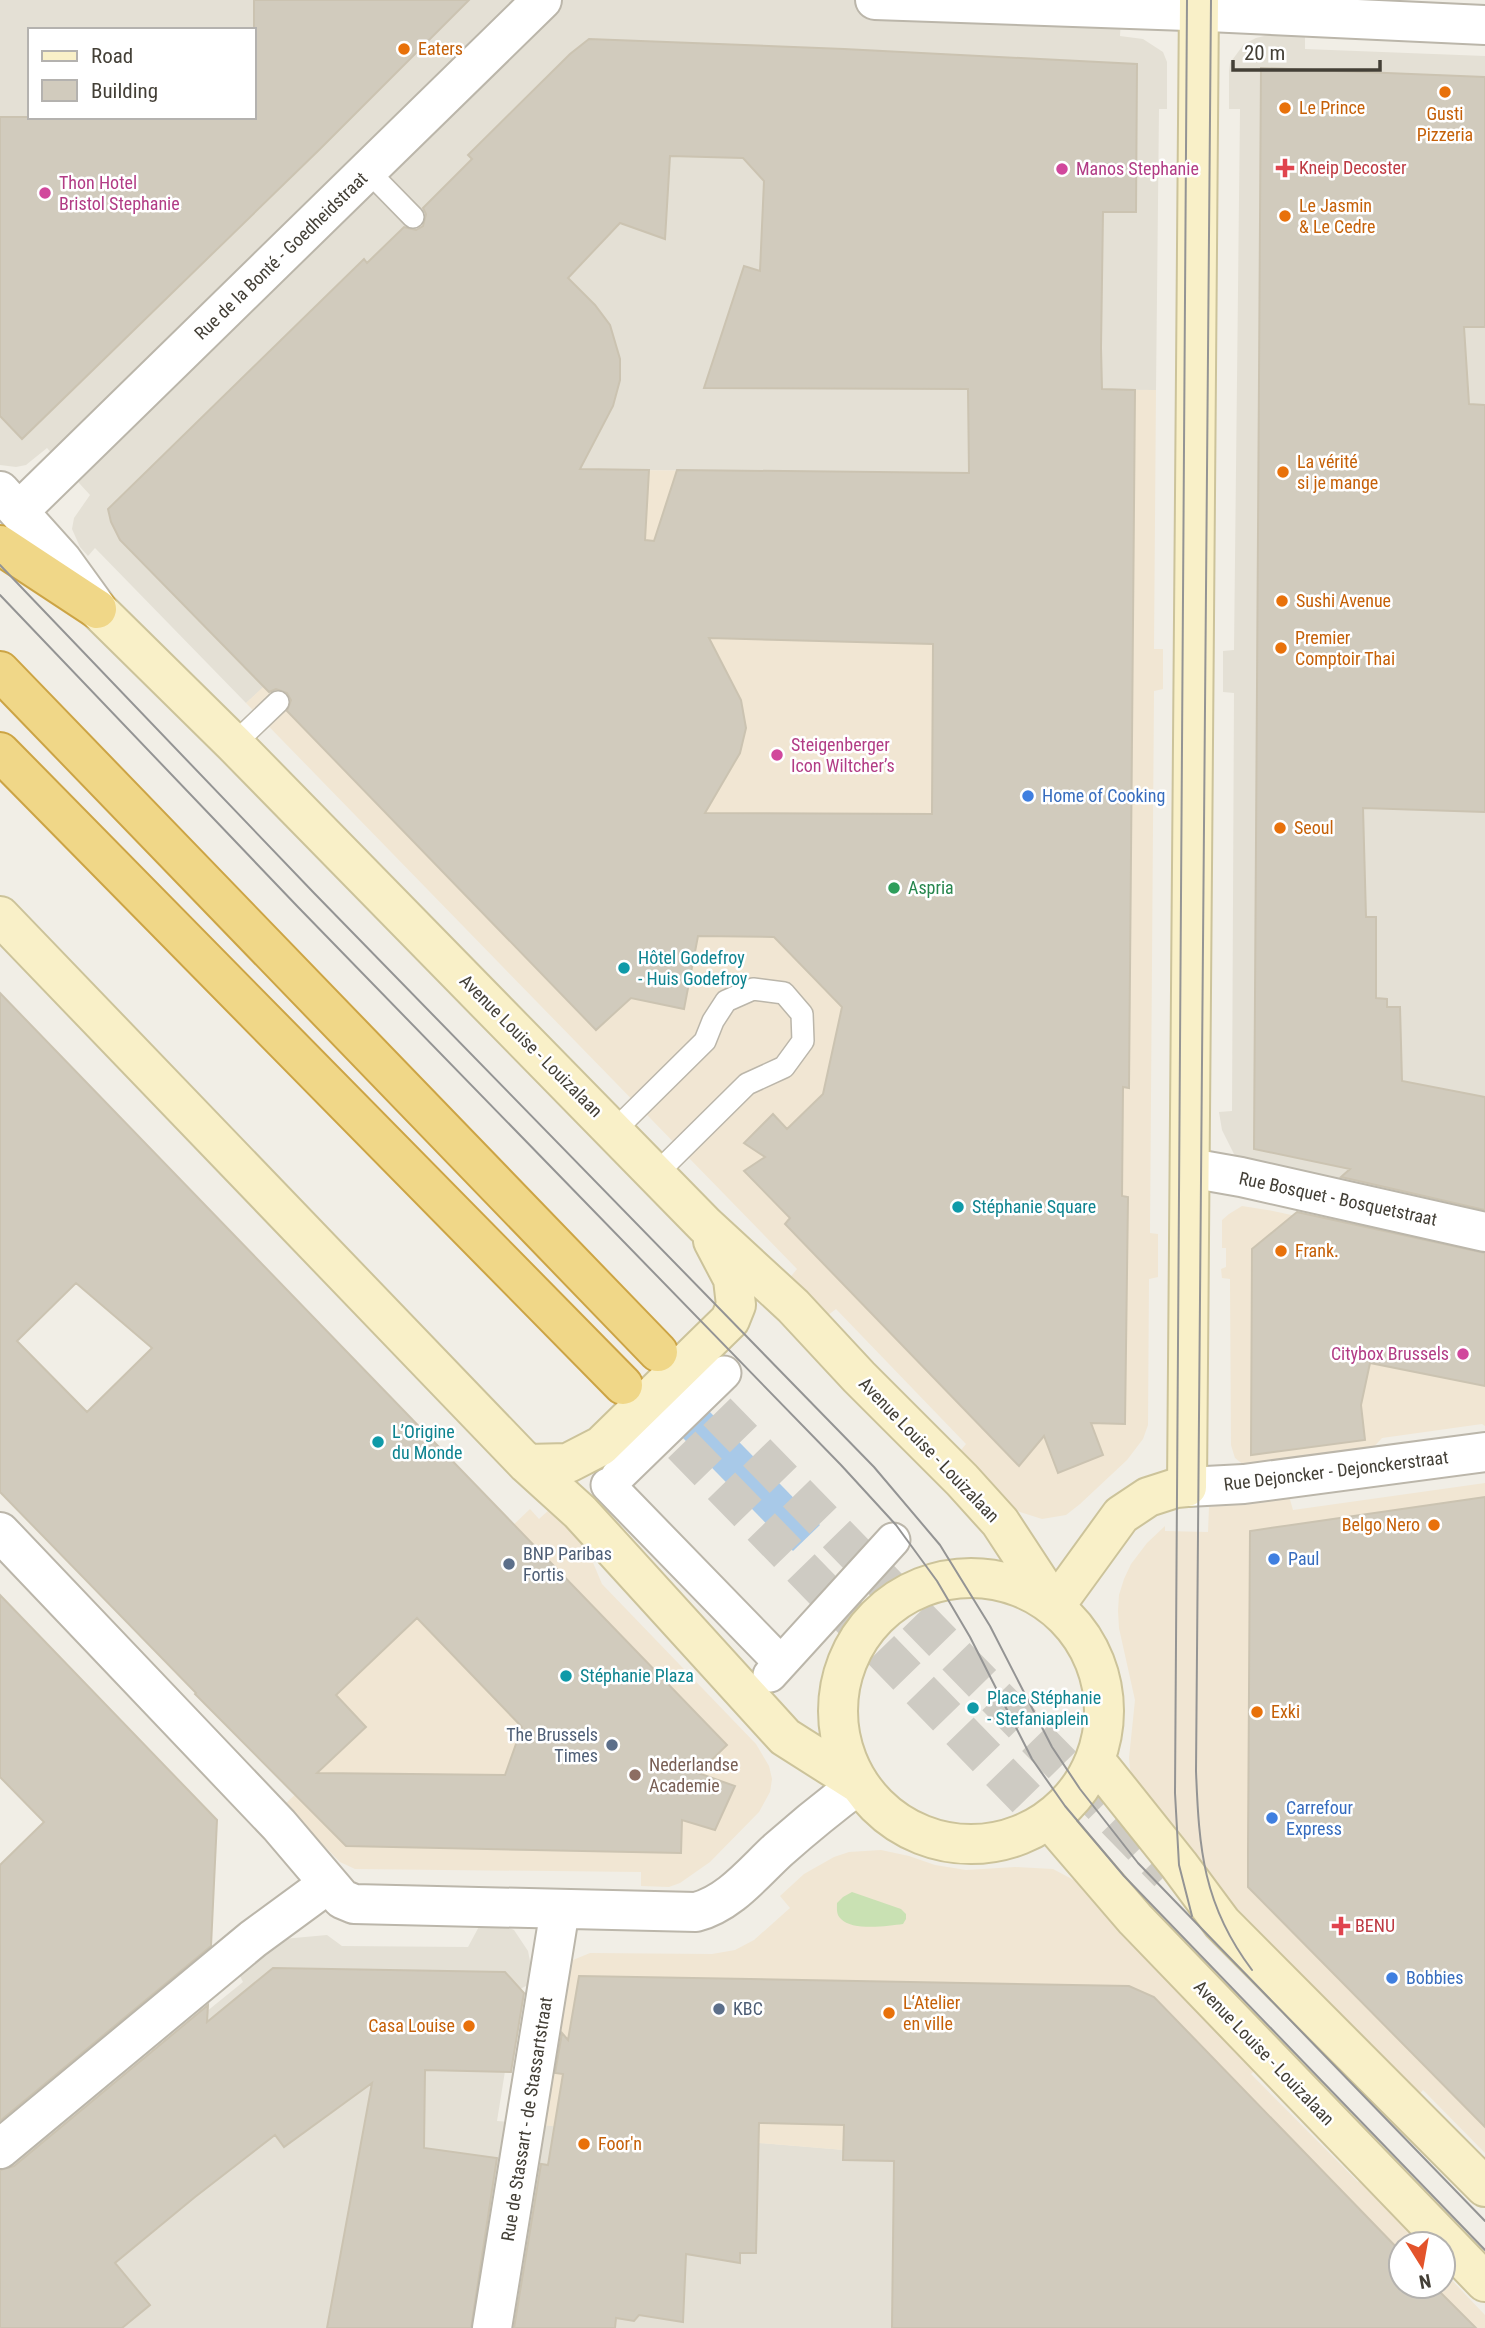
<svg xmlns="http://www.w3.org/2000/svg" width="1485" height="2328" font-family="'Roboto Condensed',sans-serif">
<rect width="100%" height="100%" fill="#f1eee6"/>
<path fill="#e4e0d5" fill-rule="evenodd" d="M0 0H1122L1120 36 1143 39 1163 52 1167 62V109H1159L1156 390 968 389 969 473 621 470 264 687 246 703 95 548 88 556 80 547 72 529 74 518 90 495 47 448 26 465 16 467 0 465ZM30 30H254V117H30Z
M1268 35 1305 36V49L1485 56V1212L1252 1164 1242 1161 1234 1154 1222 1130 1219 1112 1232 1111 1234 693 1223 692V651L1234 650 1240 109H1229V71L1230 63 1244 44 1256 38Z
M482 1921 500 1923 514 1930 528 1951 531 1966 532 1983 518 1990 497 2121 941 2158 938 2328H0V2179L243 1982 239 1974 283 1939 327 1935 342 1946 468 1947Z"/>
<path fill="#f1e6d3" d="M968 389 1156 390 1154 649H1163V689L1154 691 1150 1233 1158 1234V1277L1149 1279 1148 1425 1143 1439 1127 1460 1080 1504 1066 1515 1042 1519 1020 1512 1010 1507 957 1455 966 1444 836 1309 824 1318 788 1280 797 1269 246 703 431 530 565 523 620 470 969 473Z
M1242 1206 1273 1211 1485 1257V1426L1482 1424 1382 1438 1368 1453 1245 1466 1235 1458 1231 1445 1230 1279 1222 1278 1221 1269 1226 1267V1248H1222V1220L1229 1214Z
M1485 1483V2153L1423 2090 1414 2100 1159 1837 1132 1787 1129 1758 1135 1700 1119 1628 1118 1611 1119 1595 1124 1579 1131 1564 1147 1543 1165 1526V1531L1208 1532 1209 1507 1289 1496 1293 1510Z
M530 1509 539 1519 550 1509 586 1546 602 1584 756 1744 769 1766 772 1779 770 1792 759 1812 710 1862 680 1883 669 1887 641 1886V1872L355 1869 340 1862 284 1805 366 1728 336 1695Z
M881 1850 909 1856 935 1865 966 1870 1015 1867 1053 1869 1085 1886 1261 2064 1251 2074 1358 2182 1367 2174 1422 2231 1413 2240 1417 2244H1401V2286H1443V2271L1485 2315V2328H938L940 2158 539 2125 567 1966 573 1960 590 1953 712 1954 735 1950 754 1940 790 1908 780 1896 804 1874 834 1857 849 1852Z"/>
<path fill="#c9e1b3" d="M852 1892 901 1909 906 1914V1919L903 1924C888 1926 852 1931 841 1919 836 1915 837 1908 837 1903L843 1897Z"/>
<path fill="#a8c9e8" d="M709 1411 820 1525 793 1551 682 1437Z"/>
<path fill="#d1cbbd" stroke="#cbc3b1" stroke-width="2" fill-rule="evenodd" d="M254 0H469L320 149 22 439 0 416V117H254Z
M589 39 844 49 1137 64 1136 212H1103L1101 348 1102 389 1135 390 1129 1088 1123 1087 1122 1196 1128 1197 1125 1424 1091 1423 1103 1455 1058 1473 1044 1436 1019 1466 785 1224 790 1218 744 1171 765 1157 744 1143 773 1114 787 1129 823 1094 842 1007 774 937 698 936 684 1009 631 998 596 1030 287 711 291 700 287 693 276 689 269 692 120 540 111 522 108 509 364 259 367 263 404 227 416 230 423 226 426 214 423 208 472 159 468 155 570 54ZM670 156 743 158 764 181 760 271 744 266 704 388 968 389 969 473 677 470 654 541 645 540 649 470 580 469 613 406 620 380V359L610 325 595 305 568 278 620 223 665 239ZM709 638 933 644 932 814 705 813 740 753 746 728 741 700Z
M1261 68 1485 77V327H1464L1469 404 1485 405V812L1363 808 1366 917H1376V998L1387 999V1007H1400L1402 1081 1485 1097V1210L1341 1177 1350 1169 1254 1149Z
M0 993 727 1745 698 1773 735 1786 715 1830 682 1820 681 1853 346 1846 195 1694 196 1693 0 1492ZM76 1283 152 1348 87 1412 17 1341ZM417 1618 522 1727 505 1775 317 1773 366 1727 336 1695Z
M1297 1212 1485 1253V1386L1370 1363 1361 1405 1365 1440 1251 1455 1252 1249Z
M1485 1497V2127L1248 1887V1852L1250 1531Z
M0 1595 217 1820 211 1946 0 2121V1865L44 1822 0 1777Z
M273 1968 505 1972 524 1993 511 2072 425 2070 424 2148 497 2158 471 2328H327L372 2083 284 2147 275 2135 195 2197 115 2263 150 2305 122 2328H0V2170L14 2166 208 2005 207 2022Z
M579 1976 1129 1986 1154 1997 1401 2252V2286H1434L1476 2328H892L894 2161 843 2160 844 2125 759 2123 756 2253H740V2263L686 2254 683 2322 639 2315 634 2321 616 2318 615 2328H514L541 2164 548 2165 563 2074 555 2073 562 2033 568 2040Z"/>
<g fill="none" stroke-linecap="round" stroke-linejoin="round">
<path stroke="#cecbc3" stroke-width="38" stroke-dasharray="38 19" stroke-linecap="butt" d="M677 1371 1168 1873
M642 1404 1071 1845"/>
<defs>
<path id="service" d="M368 171 413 217
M234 744 278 702
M614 1131 705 1041 713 1021 726 1001 753 989 784 993 802 1014 803 1041 784 1067 747 1084 656 1174"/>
<path id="pedestrian" d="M618 1476 724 1373
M608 1485 781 1663
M770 1675 893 1540"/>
<path id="minor" d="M875 0 1187 11 1485 25
M0 491 62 560 96 607
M19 511 542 0
M1190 1168 1241 1177 1485 1232
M1187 1487 1244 1484 1485 1452
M0 1532 279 1825 342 1899 354 1904 696 1912C730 1903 753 1873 778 1850 804 1827 831 1805 859 1784
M0 2149 253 1939 328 1884
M492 2328 560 1909"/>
<path id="secondary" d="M97 609 234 744 705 1225 793 1306 859 1377 962 1480 1000 1522 1055 1606
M0 916 527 1464 580 1512 785 1737 859 1784
M527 1464 568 1463 601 1446 730 1320 736 1305 733 1279 713 1241
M838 1711a133 133 0 1 1 266 0a133 133 0 1 1-266 0Z
M1055 1606 1121 1515 1148 1497 1176 1488 1187 1487 1199 0
M1095 1760 1179 1865 1222 1923 1485 2187
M1049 1819 1135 1919 1485 2282"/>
<path id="trunk" d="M0 545 97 609
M0 671 658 1352
M0 752 623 1385"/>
</defs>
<use href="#service" stroke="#bbb6aa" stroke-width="24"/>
<use href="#pedestrian" stroke="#bbb6aa" stroke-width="37"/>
<use href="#minor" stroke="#bbb6aa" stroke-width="42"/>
<use href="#secondary" stroke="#ccc39a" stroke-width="42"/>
<use href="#trunk" stroke="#cca445" stroke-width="42"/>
<use href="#service" stroke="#fff" stroke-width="21"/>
<use href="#pedestrian" stroke="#fff" stroke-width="33"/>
<use href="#minor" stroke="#fff" stroke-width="38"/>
<use href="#secondary" stroke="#f9f0c8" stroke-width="38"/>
<use href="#trunk" stroke="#f0d788" stroke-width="38"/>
<path stroke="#949494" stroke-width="2" d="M1187 0 1175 1793 1179 1865 1192 1916
M1211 0 1196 1771C1199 1849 1203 1905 1252 1970
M0 565 314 893 874 1467 940 1545 990 1626 1052 1747 1080 1789 1138 1863 1485 2221
M0 595 298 907 841 1465 896 1525 937 1581 970 1637 1032 1759 1065 1806 1124 1876 1485 2250"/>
</g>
<g fill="#e8710a" stroke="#fff" stroke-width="2.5">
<circle cx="404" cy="49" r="7"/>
<circle cx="1445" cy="92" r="7"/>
<circle cx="1285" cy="108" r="7"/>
<circle cx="1285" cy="216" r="7"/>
<circle cx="1283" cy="472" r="7"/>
<circle cx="1282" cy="601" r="7"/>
<circle cx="1281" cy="648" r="7"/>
<circle cx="1280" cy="828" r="7"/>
<circle cx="1281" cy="1251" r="7"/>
<circle cx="1434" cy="1525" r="7"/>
<circle cx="1257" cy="1712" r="7"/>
<circle cx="889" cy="2013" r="7"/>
<circle cx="469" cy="2026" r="7"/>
<circle cx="584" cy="2144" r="7"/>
</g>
<g fill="#e0444e" stroke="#fff" stroke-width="2.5">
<path d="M1281.5 157.5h7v7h7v7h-7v7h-7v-7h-7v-7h7z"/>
<path d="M1337.5 1915.5h7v7h7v7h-7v7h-7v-7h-7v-7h7z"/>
</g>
<g fill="#d1479c" stroke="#fff" stroke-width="2.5">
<circle cx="1062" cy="169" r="7"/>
<circle cx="45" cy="193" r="7"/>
<circle cx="777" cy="755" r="7"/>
<circle cx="1463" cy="1354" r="7"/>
</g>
<g fill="#3f7fe0" stroke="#fff" stroke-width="2.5">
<circle cx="1028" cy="796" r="7"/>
<circle cx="1274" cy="1559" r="7"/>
<circle cx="1272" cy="1818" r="7"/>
<circle cx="1392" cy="1978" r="7"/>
</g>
<circle fill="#2e9e5b" stroke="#fff" stroke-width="2.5" cx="894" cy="888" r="7"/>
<g fill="#0f9aa8" stroke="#fff" stroke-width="2.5">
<circle cx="624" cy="968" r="7"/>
<circle cx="958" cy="1207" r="7"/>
<circle cx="378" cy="1442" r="7"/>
<circle cx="566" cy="1676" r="7"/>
<circle cx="973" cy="1708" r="7"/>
</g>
<g fill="#5c6f8a" stroke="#fff" stroke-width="2.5">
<circle cx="509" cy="1564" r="7"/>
<circle cx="612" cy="1745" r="7"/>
<circle cx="719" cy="2009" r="7"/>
</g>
<circle fill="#8d6e63" stroke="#fff" stroke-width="2.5" cx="635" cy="1775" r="7"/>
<g text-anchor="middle" stroke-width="5" stroke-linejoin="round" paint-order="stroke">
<g font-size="18" fill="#c56008" stroke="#fff" text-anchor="start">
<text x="418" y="55">Eaters</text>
<text x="1299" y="114">Le Prince</text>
<text x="1445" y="120" text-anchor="middle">Gusti<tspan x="1445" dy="21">Pizzeria</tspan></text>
<text x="1299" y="212">Le Jasmin<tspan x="1299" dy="21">&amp; Le Cedre</tspan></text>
<text x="1297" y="468">La vérité<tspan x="1297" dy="21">si je mange</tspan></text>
<text x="1296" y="607">Sushi Avenue</text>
<text x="1295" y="644">Premier<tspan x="1295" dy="21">Comptoir Thai</tspan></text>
<text x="1294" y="834">Seoul</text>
<text x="1295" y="1257">Frank.</text>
<text x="1420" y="1531" text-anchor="end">Belgo Nero</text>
<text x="1271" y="1718">Exki</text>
<text x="903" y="2009">L‘Atelier<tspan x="903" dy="21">en ville</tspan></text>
<text x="455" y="2032" text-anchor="end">Casa Louise</text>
<text x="598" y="2150">Foor'n</text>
</g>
<g font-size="18" fill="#be3a42" stroke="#fff" text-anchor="start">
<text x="1299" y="174">Kneip Decoster</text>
<text x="1355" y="1932">BENU</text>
</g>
<g font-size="18" fill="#b23c85" stroke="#fff" text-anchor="start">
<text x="1076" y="175">Manos Stephanie</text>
<text x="59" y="189">Thon Hotel<tspan x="59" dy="21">Bristol Stephanie</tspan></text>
<text x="791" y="751">Steigenberger<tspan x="791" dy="21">Icon Wiltcher’s</tspan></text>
<text x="1449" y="1360" text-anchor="end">Citybox Brussels</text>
</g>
<g font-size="18" fill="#433f36" stroke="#fff">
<text transform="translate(281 256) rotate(-44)" y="6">Rue de la Bonté - Goedheidstraat</text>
<text transform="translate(531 1046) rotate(45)" y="6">Avenue Louise - Louizalaan</text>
<text transform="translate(1338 1199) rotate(12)" y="6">Rue Bosquet - Bosquetstraat</text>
<text transform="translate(929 1450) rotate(46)" y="6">Avenue Louise - Louizalaan</text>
<text transform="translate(1336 1471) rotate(-7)" y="6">Rue Dejoncker - Dejonckerstraat</text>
<text transform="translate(1264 2053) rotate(46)" y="6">Avenue Louise - Louizalaan</text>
<text transform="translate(527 2119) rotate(-81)" y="6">Rue de Stassart - de Stassartstraat</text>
</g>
<g font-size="18" fill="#366cbe" stroke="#fff" text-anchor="start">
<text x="1042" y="802">Home of Cooking</text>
<text x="1288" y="1565">Paul</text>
<text x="1286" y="1814">Carrefour<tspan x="1286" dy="21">Express</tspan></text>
<text x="1406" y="1984">Bobbies</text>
</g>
<g font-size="18" fill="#27864d" stroke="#fff" text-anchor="start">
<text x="908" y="894">Aspria</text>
</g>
<g font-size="18" fill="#0d838f" stroke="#fff" text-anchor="start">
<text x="638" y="964">Hôtel Godefroy<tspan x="638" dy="21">- Huis Godefroy</tspan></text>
<text x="972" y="1213">Stéphanie Square</text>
<text x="392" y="1438">L’Origine<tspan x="392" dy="21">du Monde</tspan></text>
<text x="580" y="1682">Stéphanie Plaza</text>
<text x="987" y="1704">Place Stéphanie<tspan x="987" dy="21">- Stefaniaplein</tspan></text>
</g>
<g font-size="18" fill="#4e5e75" stroke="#fff" text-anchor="start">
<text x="523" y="1560">BNP Paribas<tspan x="523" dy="21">Fortis</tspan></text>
<text x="598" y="1741" text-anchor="end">The Brussels<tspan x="598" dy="21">Times</tspan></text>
<text x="733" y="2015">KBC</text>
</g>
<g font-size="18" fill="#785e54" stroke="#fff" text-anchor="start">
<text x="649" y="1771">Nederlandse<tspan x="649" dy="21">Academie</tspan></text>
</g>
</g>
<rect x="28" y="28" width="228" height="91" fill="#ffffff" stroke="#b4b2af" stroke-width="2"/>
<rect x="42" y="51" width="35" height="10" fill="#f9f0c8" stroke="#b4b2af" stroke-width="2"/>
<text x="91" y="63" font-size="21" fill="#433f36">Road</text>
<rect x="42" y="80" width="35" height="21" fill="#d1cbbd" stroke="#b4b2af" stroke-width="2"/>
<text x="91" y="98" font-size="21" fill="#433f36">Building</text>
<g transform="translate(1422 2265) rotate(169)"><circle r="33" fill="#ffffff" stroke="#b4b2af" stroke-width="2"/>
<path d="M0-5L12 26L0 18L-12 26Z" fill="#e3532b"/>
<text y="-10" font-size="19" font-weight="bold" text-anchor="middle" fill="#433f36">N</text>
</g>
<path d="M1233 60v10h147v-10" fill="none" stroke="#433f36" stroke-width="3.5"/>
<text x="1244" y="60" font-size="21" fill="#433f36" stroke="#ffffff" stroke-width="5" paint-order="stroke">20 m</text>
</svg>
